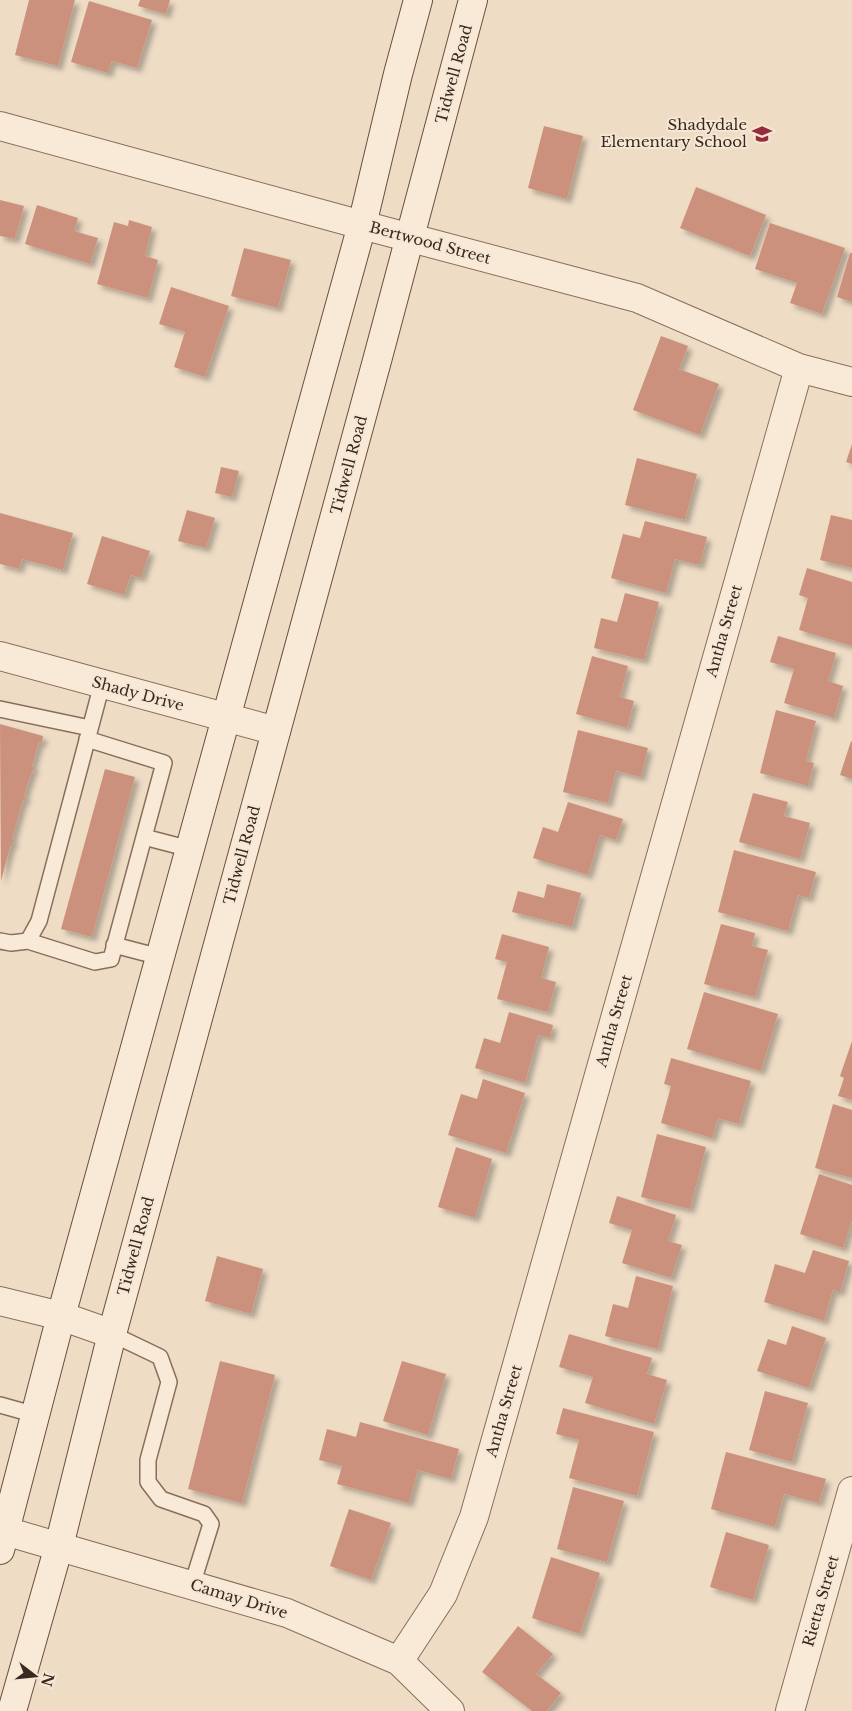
<svg xmlns="http://www.w3.org/2000/svg" width="852" height="1711" font-family="'Libre Baskerville',serif">
<defs>
<filter id="shadow"><feDropShadow dx="4.5" dy="4.5" stdDeviation="2.5" flood-color="#0004"/></filter>
</defs>
<rect width="100%" height="100%" fill="#eedcc5"/>
<path fill="#cc917b" filter="url(#shadow)" d="M29 0H75L58 66 15 55Z
M140 0H170L166 14 138 6Z
M89 1 152 20 137 68 112 61 108 73 71 62Z
M544 126 583 136 567 199 528 188Z
M696 187 766 215 750 256 680 228Z
M0 200 24 206 15 239 0 236Z
M37 205 78 218 74 231 98 238 90 264 25 244Z
M129 220 152 227 145 256 158 260 148 298 97 284 114 222 128 226Z
M770 223 845 248 822 314 790 303 797 283 755 269Z
M244 248 291 260 278 308 231 296Z
M850 253H852V302L837 297Z
M171 287 229 306 205 377 174 367 185 332 159 324Z
M661 336 688 346 679 369 719 384 700 435 633 410Z
M852 444V464L846 462Z
M637 458 697 474 685 520 625 505Z
M221 467 239 471 232 497 215 493Z
M187 510 215 518 206 548 178 541Z
M0 513 73 533 63 570 22 559 19 569 0 564Z
M831 515 852 520V568L820 560Z
M645 521 707 537 700 565 675 559 666 593 611 578 623 534 640 538Z
M102 536 150 551 141 578 131 575 124 595 87 584Z
M807 568 852 582V646L799 630 808 598 799 595Z
M625 593 659 602 644 660 594 648 601 618 617 622Z
M778 636 836 653 828 681 843 686 834 718 784 703 794 669 770 662Z
M592 656 628 666 620 697 634 701 627 728 576 714Z
M776 710 816 721 806 761 814 763 808 786 760 773Z
M0 724 43 736 42 743 39 742 32 766 34 767 33 773 32 771 24 796 26 795 25 801 23 800 12 839 14 840 13 844H11L1 881Z
M578 730 648 748 641 777 616 771 608 803 563 792Z
M851 741 852 742V779L840 775Z
M105 769 135 777 92 937 61 929Z
M753 793 788 802 784 816 810 823 800 859 739 842Z
M568 802 623 819 616 840 600 835 588 875 533 858 543 827 558 832Z
M734 850 816 872 809 898 798 895 788 931 718 912Z
M547 884 581 893 572 927 512 912 518 891 544 898Z
M721 924 755 933 752 946 768 950 755 997 704 984Z
M502 934 549 947 541 978 556 982 548 1012 497 999 507 962 495 959Z
M704 992 778 1014 761 1071 687 1049Z
M509 1012 553 1025 550 1038 538 1035 525 1083 475 1068 484 1038 500 1043Z
M852 1041V1100L838 1096 844 1078 840 1076Z
M671 1058 751 1081 739 1124 718 1118 712 1138 661 1123 671 1086 664 1084Z
M483 1079 525 1093 506 1153 448 1135 461 1094 477 1099Z
M833 1104 852 1110V1178L815 1168Z
M657 1134 706 1147 690 1209 641 1197Z
M456 1147 492 1159 475 1218 438 1207Z
M819 1174 852 1185V1221L843 1248 800 1234Z
M617 1196 676 1215 668 1241 682 1245 671 1278 622 1263 632 1230 609 1223Z
M813 1250 849 1261 840 1292 833 1290 824 1321 764 1302 775 1264 805 1273Z
M217 1256 263 1269 251 1314 205 1301Z
M636 1276 673 1286 658 1349 605 1336 613 1304 628 1308Z
M792 1326 826 1338 809 1388 757 1371 768 1339 786 1345Z
M569 1334 652 1358 647 1374 667 1380 654 1424 585 1403 593 1377 559 1367Z
M220 1361 275 1375 242 1503 188 1489Z
M402 1361 446 1374 428 1435 383 1421Z
M765 1391 808 1403 792 1462 749 1450Z
M563 1408 654 1432 637 1496 569 1478 579 1440 556 1434Z
M360 1422 459 1449 451 1479 418 1470 409 1503 337 1484 342 1466 319 1460 327 1429 356 1437Z
M726 1452 826 1479 819 1503 784 1494 775 1527 711 1509Z
M573 1487 624 1501 607 1562 557 1549Z
M349 1509 391 1523 371 1580 330 1566Z
M726 1532 769 1545 753 1600 710 1587Z
M551 1557 600 1573 580 1634 532 1618Z
M518 1626 553 1654 536 1674 561 1693 547 1711H532L482 1672Z"/>
<g fill="none" stroke-linecap="round" stroke-linejoin="round">
<defs>
<path id="lane" d="M0 709 90 728
M144 837 190 849
M0 941 11 943 28 941 39 921 102 684
M28 941 95 962 111 959 164 763 87 739
M114 945 160 957
M112 1334 160 1357 169 1382 148 1460V1482L161 1499 204 1514 211 1524 192 1585
M0 1405 36 1415"/>
<path id="street" d="M0 126 362 225 637 298 799 368 852 382
M0 656 276 731
M0 1301 61 1316 112 1334
M5 1531 287 1613 399 1661 450 1711
M399 1661 443 1594 474 1517 799 368
M790 1711 852 1491"/>
<path id="secondary" d="M0 1550 61 1316 362 225 398 74 418 0
M12 1711 59 1546 112 1334 378 357 473 0"/>
</defs>
<use href="#lane" stroke="#896d5b" stroke-width="18"/>
<use href="#street" stroke="#896d5b" stroke-width="30"/>
<use href="#secondary" stroke="#6b4e3e" stroke-width="30"/>
<use href="#lane" stroke="#f9ead8" stroke-width="15"/>
<use href="#street" stroke="#f9ead8" stroke-width="28"/>
<use href="#secondary" stroke="#f9ead8" stroke-width="28"/>
</g>
<defs>
<symbol id="school-bare" viewBox="-9 -9 18 18"><path d="M0-5L7-2L0 1L-7-2ZM-4 1L0 2.5L4 1V4Q0 6-4 4Z" fill="#972b3c" stroke="#f5e7d4" stroke-width="2.5" paint-order="stroke"/></symbol>
</defs>
<g fill-rule="evenodd">
<use href="#school-bare" x="748" y="120" width="28" height="28"/>
</g>
<g text-anchor="middle" stroke-width="4" stroke-linejoin="round" paint-order="stroke">
<g font-size="15" fill="#39281f" stroke="#f5e7d4">
<text transform="translate(454 74) rotate(-75)" y="5">Tidwell Road</text>
<text transform="translate(430 243) rotate(15)" y="5">Bertwood Street</text>
<text transform="translate(349 465) rotate(-75)" y="5">Tidwell Road</text>
<text transform="translate(724 631) rotate(-74)" y="5">Antha Street</text>
<text transform="translate(138 694) rotate(15)" y="5">Shady Drive</text>
<text transform="translate(242 855) rotate(-75)" y="5">Tidwell Road</text>
<text transform="translate(614 1021) rotate(-74)" y="5">Antha Street</text>
<text transform="translate(136 1246) rotate(-75)" y="5">Tidwell Road</text>
<text transform="translate(504 1411) rotate(-74)" y="5">Antha Street</text>
<text transform="translate(239 1599) rotate(17)" y="5">Camay Drive</text>
<text transform="translate(821 1601) rotate(-74)" y="5">Rietta Street</text>
</g>
<g font-size="15" fill="#39281f" stroke="#f5e7d4" text-anchor="end">
<text x="747" y="130">Shadydale<tspan x="747" dy="17">Elementary School</tspan></text>
</g>
</g>
<g transform="translate(35 1676) rotate(106)" stroke="#f5e7d4" stroke-width="4" paint-order="stroke">
<path d="M0-4L9 19L0 12L-9 19Z" fill="#39281f"/>
<text y="-8" font-size="14" font-weight="bold" text-anchor="middle" fill="#39281f">N</text>
</g>
</svg>
